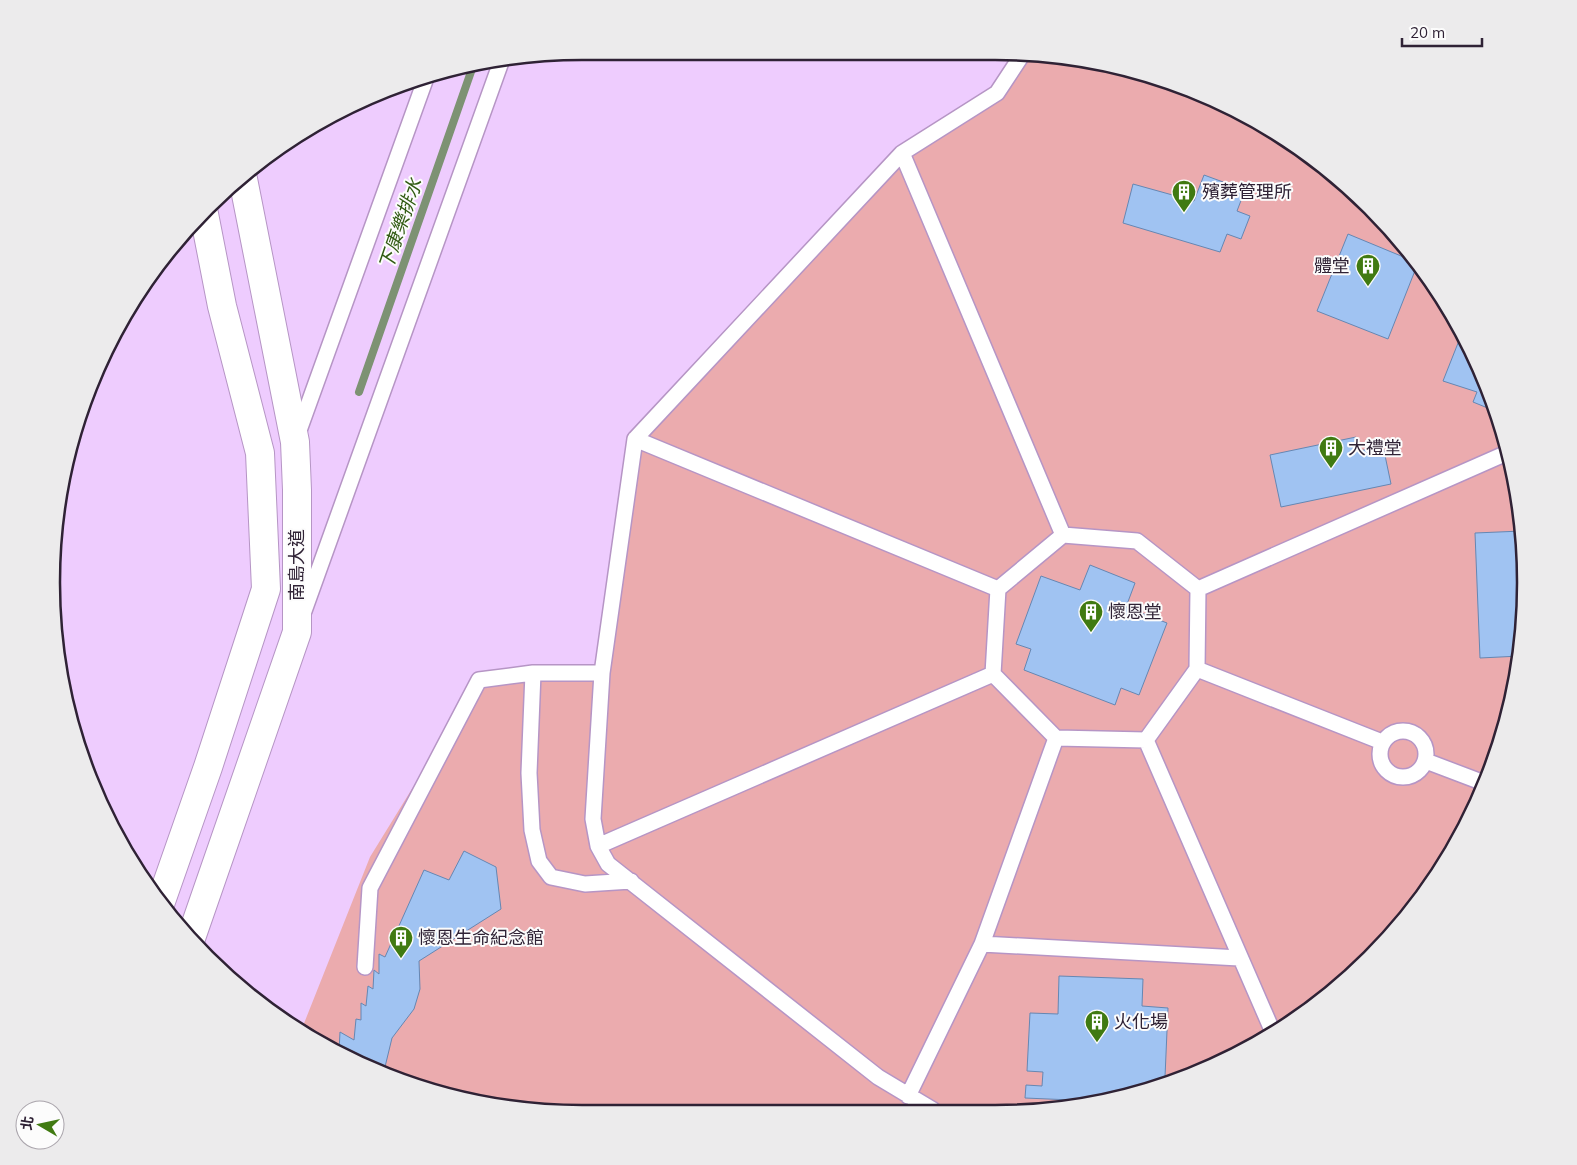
<svg xmlns="http://www.w3.org/2000/svg" width="1577" height="1165" font-family="Mulish,'Noto Sans TC',sans-serif">
<rect width="100%" height="100%" fill="#eeccfe"/>
<path fill="#ebabae" d="M1029 52 1132 69 1198 92 1289 141 1345 183 1416 259 1471 347 1508 445 1525 547 1521 652 1498 753 1455 848 1394 933 1318 1004 1198 1073 1064 1109 547 1113 445 1096 317 1043 301 1031 370 857 479 680 602 673 635 439 902 153 997 93Z"/>
<g fill="none" stroke-linecap="round" stroke-linejoin="round">
<path stroke="#7d9273" stroke-width="8" d="M359 392 473 66"/>
</g>
<path fill="#a0c3f2" stroke="#6587b3" d="M1204 175 1245 190 1237 211 1250 216 1241 239 1227 234 1220 252 1123 223 1133 184 1194 201Z
M1348 234 1418 263 1388 339 1317 311Z
M1462 333 1471 347 1495 411 1473 402 1477 392 1443 381Z
M1356 437 1359 451 1383 446 1391 484 1281 507 1270 455Z
M1522 531 1525 547 1520 656 1480 658 1475 533Z
M1090 565 1135 583 1126 607 1167 623 1139 695 1121 688 1115 705 1024 670 1031 649 1016 644 1041 576 1080 590Z
M464 851 496 867 501 909 419 961 420 989 414 1009 392 1038 384 1071 339 1052 340 1032 354 1040 356 1019 361 1020V1003L366 1006 368 986 373 989 374 970 379 974V954L385 957 424 870 449 880Z
M1059 976 1143 979 1142 1006 1168 1008 1165 1077 1176 1079 1095 1101 1025 1098 1026 1085 1042 1086 1043 1072 1027 1071 1030 1013 1058 1014Z"/>
<g fill="none" stroke-linecap="round" stroke-linejoin="round">
<defs>
<path id="lane" d="M902 153 1063 535 1137 541 1198 589
M297 436 427 75
M998 589 1063 535
M304 611 501 62
M533 673 529 773 532 830 539 861 551 877 585 884 631 881
M993 674 1056 738
M1380 754a23 23 0 1 1 46 0a23 23 0 1 1-46 0Z
M1146 740 1197 669
M1382 742 1197 669 1198 589 1509 452
M1426 761 1484 783
M598 846 993 674 998 589 635 439
M982 944 1239 958
M365 967 370 888 479 680 533 673H602
M908 1096 982 944 1056 738 1146 740 1272 1030
M933 1110 878 1077 608 864 598 846 593 819 602 673 635 439 902 153 997 93 1024 52"/>
<path id="secondary" d="M160 904 208 767 266 589 260 453 222 306 204 214
M191 938 297 632V490L295 442 243 179"/>
</defs>
<use href="#lane" stroke="#b695c5" stroke-width="18"/>
<use href="#secondary" stroke="#b695c5" stroke-width="30"/>
<use href="#lane" stroke="#fff" stroke-width="15"/>
<use href="#secondary" stroke="#fff" stroke-width="28"/>
</g>
<defs>
<symbol id="building-pin" viewBox="-11 -11 22 30"><path d="M0 17L-7.5 6A9.5 9.5 0 1 1 7.5 6Z" fill="#407a11" stroke="#fcfcfc"/><path d="M-4-6H4V6H1V3H-1V6H-4ZM-2.5-4.3h1.7v1.8h-1.7ZM.8-4.3h1.7v1.8H.8ZM-2.5-1h1.7V.8h-1.7ZM.8-1h1.7V.8H.8Z" fill="#fff"/></symbol>
</defs>
<g fill-rule="evenodd">
<use href="#building-pin" x="1170" y="178" width="28" height="38"/>
<use href="#building-pin" x="1354" y="252" width="28" height="38"/>
<use href="#building-pin" x="1317" y="434" width="28" height="38"/>
<use href="#building-pin" x="1077" y="598" width="28" height="38"/>
<use href="#building-pin" x="387" y="924" width="28" height="38"/>
<use href="#building-pin" x="1083" y="1008" width="28" height="38"/>
</g>
<g text-anchor="middle" stroke-width="4" stroke-linejoin="round" paint-order="stroke">
<g font-size="18" fill="#2f2235" stroke="#fcfcfc" text-anchor="start">
<text x="1202" y="198">殯葬管理所</text>
<text x="1350" y="272" text-anchor="end">體堂</text>
<text x="1348" y="454">大禮堂</text>
<text x="1108" y="618">懷恩堂</text>
<text x="418" y="944">懷恩生命紀念館</text>
<text x="1114" y="1028">火化場</text>
</g>
<g font-size="18" fill="#2f2235" stroke="#fcfcfc">
<text transform="translate(297 565) rotate(-90)" y="6">南島大道</text>
</g>
<g font-size="19" font-style="italic" fill="#305a12" stroke="#fcfcfc">
<text transform="translate(400 224) rotate(-71)" y="7">下康樂排水</text>
</g>
</g>
<path d="M0 0H1577V1165H0ZM582 60H995A522 522 0 0 1 1517 582V583A522 522 0 0 1 995 1105H582A522 522 0 0 1 60 583V582A522 522 0 0 1 582 60Z" fill="#ecebec" fill-rule="evenodd"/>
<path fill="none" stroke="#2f2235" stroke-width="2.5" d="M582 60H995A522 522 0 0 1 1517 582V583A522 522 0 0 1 995 1105H582A522 522 0 0 1 60 583V582A522 522 0 0 1 582 60Z"/>
<g transform="translate(40 1125) rotate(279)"><circle r="24" fill="#fcfcfc" stroke="#aaa5ac"/>
<path d="M0-4L9 19L0 12L-9 19Z" fill="#407a11"/>
<text y="-8" font-size="14" font-weight="bold" text-anchor="middle" fill="#2f2235">北</text>
</g>
<path d="M1402 38v8h80v-8" fill="none" stroke="#2f2235" stroke-width="2.5"/>
<text x="1410" y="38" font-size="15" fill="#2f2235" stroke="#fcfcfc" stroke-width="4" paint-order="stroke">20 m</text>
</svg>
